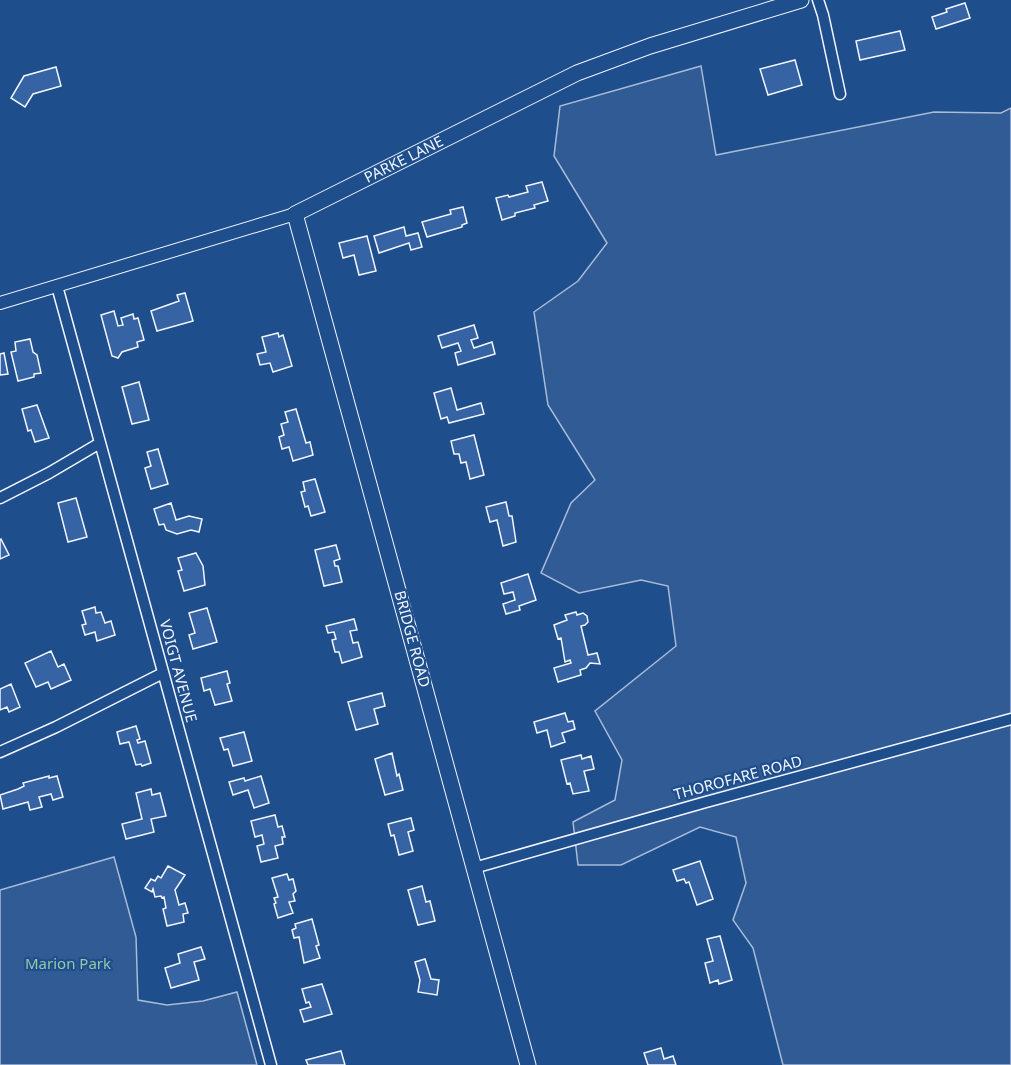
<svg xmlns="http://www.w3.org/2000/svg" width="1011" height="1065" font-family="'Noto Sans',sans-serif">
<rect width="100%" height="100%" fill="#1f4e8c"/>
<path fill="#305b95" stroke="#a8bbd7" stroke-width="1.5" d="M701 66 716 155 934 112 1001 113 1011 108V1065H783L753 948 733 920 746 883 736 837 700 827 621 865H578L573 822 615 800 622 760 595 711 676 646 668 586 641 580 579 593 541 573 571 503 595 480 548 405 534 312 578 281 607 243 554 156 560 106Z
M114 857 136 937 138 1000 167 1005 203 1001 237 992 257 1065H0V890Z"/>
<path fill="#3563a3" stroke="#f2f6ff" stroke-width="1.5" d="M965 3 970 18 936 29 932 17 947 12 946 9Z
M900 31 905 50 860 60 856 41Z
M795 60 802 85 768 95 760 69Z
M56 67 61 86 33 94 25 107 11 98 24 76Z
M542 182 548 201 534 205 535 208 515 213V216L502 220 496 198 508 195 509 197 528 192 526 186Z
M463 207 467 223 462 225V227L427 237 422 222 451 214 450 210Z
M404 227 406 236 418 233 422 247 411 250 409 243 379 253 374 236Z
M367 236 376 271 359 275 354 255 343 258 339 243Z
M185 293 193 321 157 331 151 311 179 301 177 295Z
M114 311 118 326 123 325 121 318 133 314 134 319 138 318 144 340 137 342 138 347 122 352 118 358 112 356 101 315Z
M474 325 478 338 471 340 474 348 492 342 495 354 458 365 455 353 461 351 458 343 442 348 438 336Z
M278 333 279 337 283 335 292 366 273 372 270 363 260 365 257 354 266 352 262 337Z
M30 339 33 352 37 355 41 373 34 374V377L18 381 11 352 16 351 15 342Z
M4 353 8 374 0 375V354Z
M139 382 149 420 132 424 122 387Z
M451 388 457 410 481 403 484 414 449 423 447 417 441 419 434 393Z
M37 405 49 438 35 442 31 430 28 431 22 409Z
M296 409 306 443 310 442 313 455 293 461 289 447 282 449 279 437 284 435 281 424 288 422 285 412Z
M474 435 484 475 470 479 466 462 461 463 459 454H454L451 441Z
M158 449 168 484 151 489 145 468 151 466 147 452Z
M315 479 325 512 311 516 308 506 305 507 301 492 305 491 303 482Z
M76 498 87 537 68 542 58 503Z
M506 502 509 516H512L516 542 503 546 497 520 490 522 486 507Z
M171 503 176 520 189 516 202 519 199 532 191 530 177 534 166 530 164 524 159 525 154 509Z
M1 539 9 555 0 559V540Z
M336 545 340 559 334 561 335 566H338L342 582 324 586 315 550Z
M196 553 203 566 205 585 184 591 178 571 182 570 178 558Z
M528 574 536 600 519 606 520 610 506 614 503 604 515 600 513 592 504 594 501 583Z
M95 607 96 613 101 612 105 623 111 621 115 635 97 641 95 632 85 635 82 625 86 624 82 611Z
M207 608 217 642 193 649 189 635 195 633 189 613Z
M576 612 577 615 583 613 587 616 588 622 585 625 581 626 588 655 597 653 600 664 590 663 586 668 580 670 581 675 558 682 554 668 571 663 570 660 565 662 561 638 558 639 554 625 567 620 565 615Z
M354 619 357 630 350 631 353 643 358 642 362 657 342 663 339 652H335L332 640 336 639 334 632 328 633 326 626Z
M51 651 58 667 64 664 71 680 51 689 48 682 36 687 25 663Z
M227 671 230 683 227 684 232 701 215 705 210 689 204 691 201 678Z
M11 684 20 707 9 712 7 707 0 710V689Z
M382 693 385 706 374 709 378 724 356 730 348 702Z
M565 713 568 722 573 721 575 729 562 733 565 742 551 747 547 730 537 733 534 722Z
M136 726 140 739 137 740 138 743 145 741 151 763 142 766 141 764 136 765 129 742 120 744 117 732Z
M244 732 252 761 233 766 228 749 224 750 220 738Z
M392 753 397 776 399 774 403 790 385 795 375 759Z
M581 755 582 759 591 756 594 769 584 771 589 791 573 794 570 783 567 784 561 760Z
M49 776V778L57 776 63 797 53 800 51 794 39 797 42 807 30 810 28 802 3 809 0 795 18 789 24 786 23 783Z
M261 776 269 803 254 808 248 790 233 795 229 782 244 778 245 781Z
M151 789 152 795 160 793 166 816 151 819 154 832 126 839 122 824 142 819 136 793Z
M275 815 278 827 282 826 285 837H282L283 844 275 846 278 858 261 862 257 846 264 844 262 835 255 837 251 821Z
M411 818 414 830 408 832 413 851 399 855 394 835 391 836 388 824Z
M700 861 713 899 697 905 689 882 686 883 684 879 677 881 673 870Z
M168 866 185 875 175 890 179 905 185 903 188 913 183 914 184 922 167 926 163 909 166 908 164 897 162 898 161 896 155 897 153 889 152 892 145 888 151 879 155 881 158 876 161 878Z
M287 874 289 880 293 879 296 891 293 894 295 901 289 902 293 913 278 918 274 904 276 903 274 898 278 897 272 878Z
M422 886 426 902 430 901 435 921 418 925 408 890Z
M312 919 319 945 316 946 320 958 304 963 299 937 294 938 292 930 296 928 295 924Z
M720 936 732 980 719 984 718 980 710 983 705 963 713 961 707 939Z
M201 947 205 959 194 962 199 980 171 988 165 968 180 963 178 954Z
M425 959 431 979 439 980 437 995 418 992 420 980 415 962Z
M322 984 332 1014 304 1022 300 1010 311 1007 309 1002 306 1003 302 989Z
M661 1048 664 1059 673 1056 676 1065H648L644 1053Z
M341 1051 345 1065H308L306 1060Z"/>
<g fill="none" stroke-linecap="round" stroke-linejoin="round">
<defs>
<path id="minor" d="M818 0 823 15 840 94
M57 286 271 1065
M0 498 49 473 100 443
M0 752 56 727 163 673
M474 868 706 802 1011 719"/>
<path id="tertiary" d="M0 303 295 214"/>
<g id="secondary">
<path id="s1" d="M528 1065 295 214 577 73 650 46 801 0"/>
</g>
</defs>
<use href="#minor" stroke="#f2f6ff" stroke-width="13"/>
<use href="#tertiary" stroke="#f2f6ff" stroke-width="14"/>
<use href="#secondary" stroke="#f2f6ff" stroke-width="17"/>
<use href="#minor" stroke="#1f4e8c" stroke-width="10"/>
<use href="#tertiary" stroke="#1f4e8c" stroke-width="12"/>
<use href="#secondary" stroke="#1f4e8c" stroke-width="15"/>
</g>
<g text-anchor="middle" stroke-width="4.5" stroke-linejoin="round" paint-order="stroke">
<g font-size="15" fill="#f2f6ff" stroke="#1f4e8c">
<text dy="5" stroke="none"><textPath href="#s1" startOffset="1004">PARKE LANE</textPath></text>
<text transform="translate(412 639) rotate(75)" y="5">BRIDGE ROAD</text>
<text transform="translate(178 671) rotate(75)" y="5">VOIGT AVENUE</text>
<text transform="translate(738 778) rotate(-15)" y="5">THOROFARE ROAD</text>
</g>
<g font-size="15" fill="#97c8a6" stroke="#1f4e8c">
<text x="68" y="969">Marion Park</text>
</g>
</g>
</svg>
